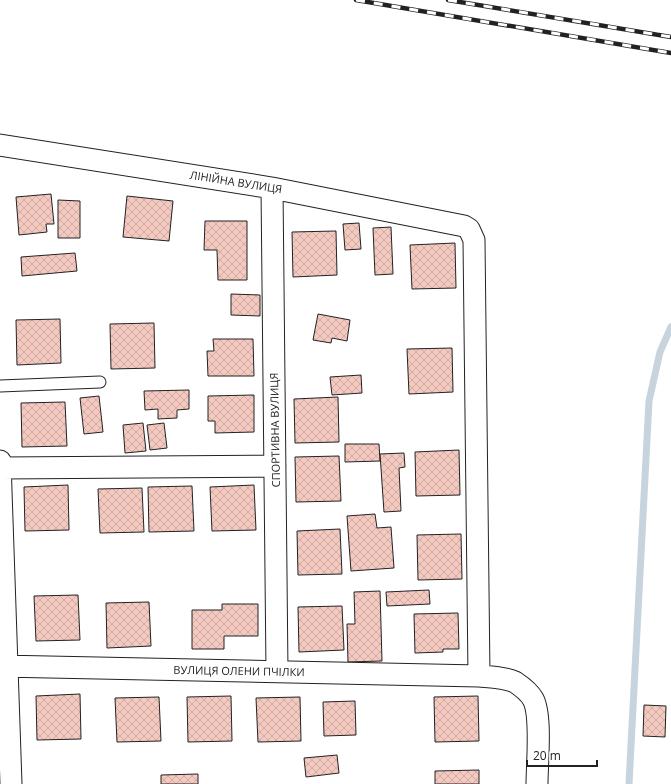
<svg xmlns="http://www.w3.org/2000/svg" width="671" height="784" font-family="'Open Sans',sans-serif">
<defs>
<pattern id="building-cross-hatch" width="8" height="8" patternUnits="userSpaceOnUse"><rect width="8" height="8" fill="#f3c9c0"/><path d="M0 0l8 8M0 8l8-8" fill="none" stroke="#d0aca5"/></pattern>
</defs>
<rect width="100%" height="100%" fill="#fff"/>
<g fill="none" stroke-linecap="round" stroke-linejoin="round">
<path stroke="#c7d3dd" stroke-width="7" d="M629 784 649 401 660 352 671 327"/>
</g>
<path fill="url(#building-cross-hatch)" stroke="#222" d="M51 194 54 224H46L47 232 19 235 16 197Z
M127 196 173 201 169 241 123 237Z
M58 200 80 201V238H58Z
M205 221H247V280H218L217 250H204Z
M359 223 361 249 345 250 343 224Z
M391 227 393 274 375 275 373 228Z
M336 231 337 275 293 277 292 232Z
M455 243 456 288 412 289 410 245Z
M75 253 77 271 22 276 21 257Z
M231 294 260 295V316L231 315Z
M318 314 350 320 347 341 332 338 331 343 313 340Z
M60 319 61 363 17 365 16 320Z
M154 323 155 368 111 369 110 324Z
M213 339H253L254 376H208L207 351H214Z
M452 348 453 392 409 394 407 349Z
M361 375 362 393 332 395 330 377Z
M189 390V409L177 410V418L158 419V409L145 410 144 391Z
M254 395V432L215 433V421H208V396Z
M99 396 103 432 84 434 80 398Z
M338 397 339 442 295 443 294 399Z
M65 402 67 446 22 447 21 403Z
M143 423 146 451 125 453 123 425Z
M164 423 167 448 150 450 147 425Z
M345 444H379L380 461 345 462Z
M459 450 460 495 416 496 415 452Z
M404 453 405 467 399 468 401 511 384 512 380 454Z
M339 456 341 501 296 502 295 457Z
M68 485 69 530 25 531 24 487Z
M254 485 256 530 212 531 210 487Z
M192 486 194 531 149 532 148 487Z
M142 488 144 532 100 533 98 489Z
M375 514 377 528 391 527 394 568 351 571 347 516Z
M340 529 342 574 298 575 297 531Z
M461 534 462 579 418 580 417 535Z
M429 590 430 604 387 606 386 592Z
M380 591 382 661 348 662 347 624H355L354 592Z
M78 595 80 640 36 641 34 596Z
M149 602 151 646 107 648 106 603Z
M222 604H258V636H224V649H192V610H222Z
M342 606 344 650 299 652 298 607Z
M458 613 459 649H443V652L415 653 414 614Z
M80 694 81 739 37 740 36 696Z
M231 696 232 741 188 742 187 697Z
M478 696 479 741 435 742 434 697Z
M159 697 161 741 117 742 115 698Z
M300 697 301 741 258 742 256 698Z
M355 701 356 735 324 736 323 702Z
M644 705 666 706 665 737 643 736Z
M337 755 339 773 306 777 304 758Z
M479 770V784H435V771Z
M198 774V784H161V775Z"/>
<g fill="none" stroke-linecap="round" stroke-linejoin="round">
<defs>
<path id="service" d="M0 386 100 382"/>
<path id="minor" d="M0 145 272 188 464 226 469 229 474 240 479 676
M272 188 277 671
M0 461 11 784
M0 468 275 466
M0 666 479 676C491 677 504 677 515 682 521 686 529 692 533 699 542 715 537 764 537 784"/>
</defs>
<use href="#service" stroke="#222" stroke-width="13"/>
<use href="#minor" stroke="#222" stroke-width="23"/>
<use href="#service" stroke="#fff" stroke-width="11"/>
<use href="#minor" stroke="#fff" stroke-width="21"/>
<defs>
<path id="rail" d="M356 0 671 53
M448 0 671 37"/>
</defs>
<use href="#rail" stroke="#222" stroke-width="4.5"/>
<use href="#rail" stroke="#fff" stroke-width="3" stroke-dasharray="9" stroke-linecap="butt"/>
</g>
<g text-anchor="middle" stroke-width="3" stroke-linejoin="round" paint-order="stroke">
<g font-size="11" fill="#222" stroke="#fff">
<text transform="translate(236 182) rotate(9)" y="4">ЛІНІЙНА ВУЛИЦЯ</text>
<text transform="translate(275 430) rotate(-91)" y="4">СПОРТИВНА ВУЛИЦЯ</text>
<text transform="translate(239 671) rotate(1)" y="4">ВУЛИЦЯ ОЛЕНИ ПЧІЛКИ</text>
</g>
</g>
<path d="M527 760v6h70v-6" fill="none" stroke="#222222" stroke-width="2"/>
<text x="533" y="760" font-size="12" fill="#222222" stroke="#ffffff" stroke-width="3" paint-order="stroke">20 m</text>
</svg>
